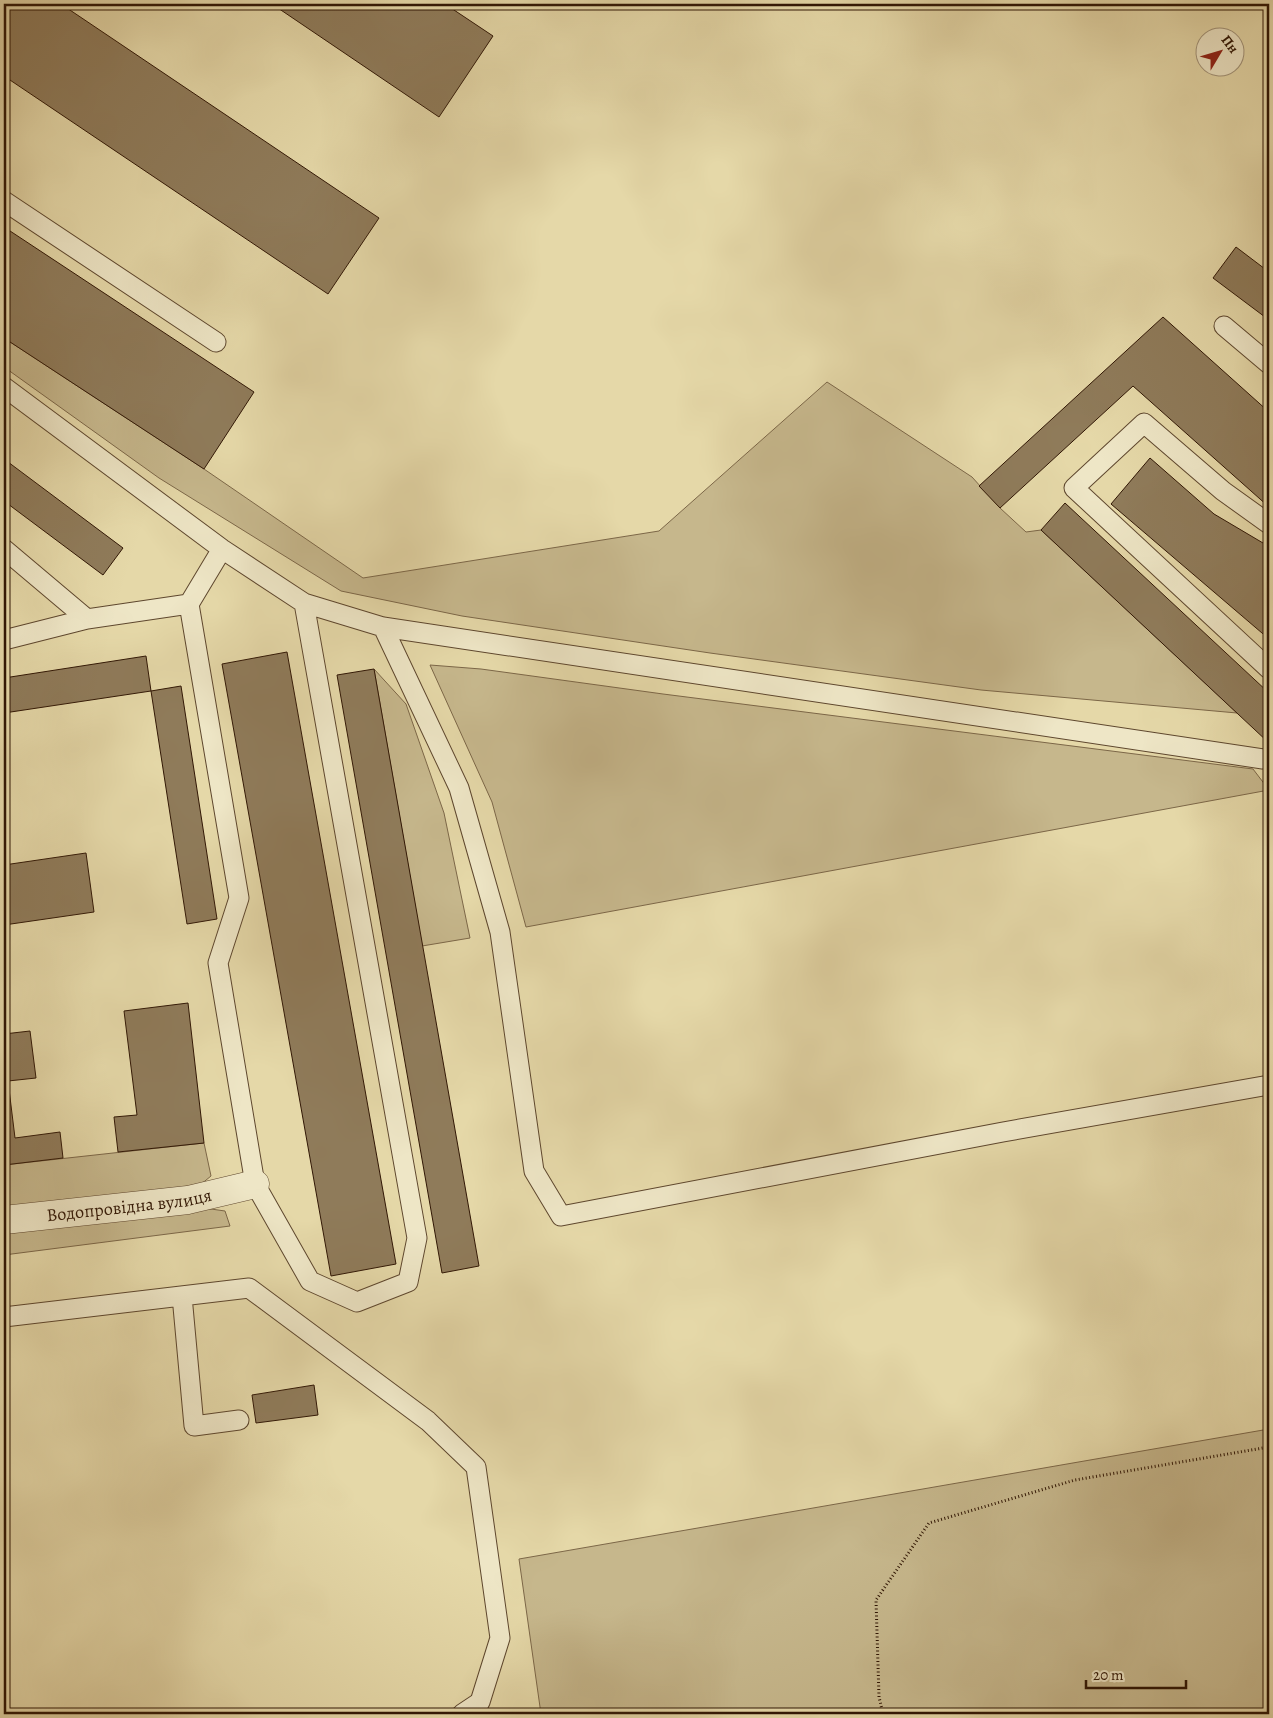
<svg xmlns="http://www.w3.org/2000/svg" width="1273" height="1718" font-family="Alegreya,serif">
<rect width="100%" height="100%" fill="#e5d8a8"/>
<filter id="stains"><feTurbulence type="fractalNoise" baseFrequency=".004" numOctaves="4"/><feColorMatrix values="0 0 0 0 .2 0 0 0 0 .09 0 0 0 0 .02 0 0 0 .5 -.17"/></filter>
<radialGradient id="worn" r=".72"><stop offset=".6" stop-color="#630" stop-opacity="0"/><stop offset="1" stop-color="#630" stop-opacity=".3"/></radialGradient>
<path fill="#c6b78c" stroke="#7c6748" d="M4 338 204 469 363 578 659 531 827 382 972 477 1000 508 1026 532 1041 530 1237 713 981 690 710 653 462 616 341 591 159 478 4 367Z
M430 665 481 669 663 694 1253 769 1269 790 526 927 492 802Z
M374 669 406 704 444 813 470 938 422 946Z
M204 1143 211 1176 200 1185 4 1207V1165Z
M204 1208 225 1211 230 1226 4 1255V1234Z
M1269 1429V1714H541L519 1559Z"/>
<path fill="#8f7b5a" stroke="#311705" d="M4 4H61L379 218 328 294 4 76Z
M272 4H445L493 36 439 117Z
M4 227 254 392 204 469 4 338Z
M1236 247 1269 272V320L1213 278Z
M1163 317 1269 412V507L1133 386 1000 508 979 486Z
M1150 458 1214 514 1263 543 1269 549V639L1111 504Z
M4 459 123 548 103 575 4 501Z
M1065 503 1269 693V743L1041 530Z
M287 652 396 1264 331 1276 222 664Z
M146 656 151 691 4 713V678Z
M374 669 479 1266 442 1273 337 675Z
M181 686 217 919 187 924 151 691Z
M86 853 94 912 4 925V865Z
M188 1003 204 1143 118 1152 114 1117 137 1115 124 1011Z
M30 1031 36 1078 8 1081 15 1138 60 1132 63 1158 4 1165V1034Z
M314 1385 318 1415 256 1423 252 1395Z"/>
<g fill="none" stroke-linecap="round" stroke-linejoin="round">
<defs>
<path id="lane" d="M4 201 216 342
M1224 326 1269 364
M4 387 222 549 304 603 383 627 1263 759H1269
M1269 524 1223 491 1144 423 1074 488 1269 669
M4 549 87 619 189 604
M222 549 189 604 239 898 218 963 255 1184 310 1281 357 1302 408 1282 417 1238 304 603
M383 627 459 788 500 932 534 1171 561 1216 1003 1132 1269 1085
M4 640 87 619
M182 1296 194 1426 239 1420
M4 1317 249 1288 428 1421 476 1467 500 1638 480 1702 462 1714"/>
<g id="street">
<path id="s1" d="M4 1220 188 1200 255 1184"/>
</g>
</defs>
<use href="#lane" stroke="#5e472e" stroke-width="21"/>
<use href="#street" stroke="#5e472e" stroke-width="29"/>
<path stroke="#311705" stroke-width="3" stroke-dasharray="1 2.5" stroke-linecap="butt" d="M883 1714 879 1697 876 1600 929 1523 1075 1480 1269 1447"/>
<use href="#lane" stroke="#eee6c6" stroke-width="19"/>
<use href="#street" stroke="#eee6c6" stroke-width="28"/>
</g>
<g text-anchor="middle" stroke-width="4.5" stroke-linejoin="round" paint-order="stroke">
<g font-size="18" fill="#311705" stroke="#eee6c6">
<text dy="6" stroke="none"><textPath href="#s1" startOffset="126">Водопровідна вулиця</textPath></text>
</g>
</g>
<rect width="1273" height="1718" fill="none" stroke="#e5d8a8" stroke-width="20"/>
<rect x="5" y="5" width="1263" height="1708" fill="none" stroke="#311705" stroke-width="2.5"/>
<rect x="10" y="10" width="1253" height="1698" fill="none" stroke="#311705"/>
<g transform="translate(1220 52) rotate(52)"><circle r="24" fill="#eee6c6" stroke="#a29379"/>
<path d="M0-4L9 19L0 12L-9 19Z" fill="#8f2418"/>
<text y="-8" font-size="14" font-weight="bold" text-anchor="middle" fill="#311705">Пн</text>
</g>
<path d="M1086 1680v8h100v-8" fill="none" stroke="#311705" stroke-width="2.5"/>
<text x="1093" y="1680" font-size="15" fill="#311705" stroke="#eee6c6" stroke-width="4" paint-order="stroke">20 m</text>
<rect width="100%" height="100%" filter="url(#stains)"/>
<rect width="100%" height="100%" fill="url(#worn)"/>
</svg>
